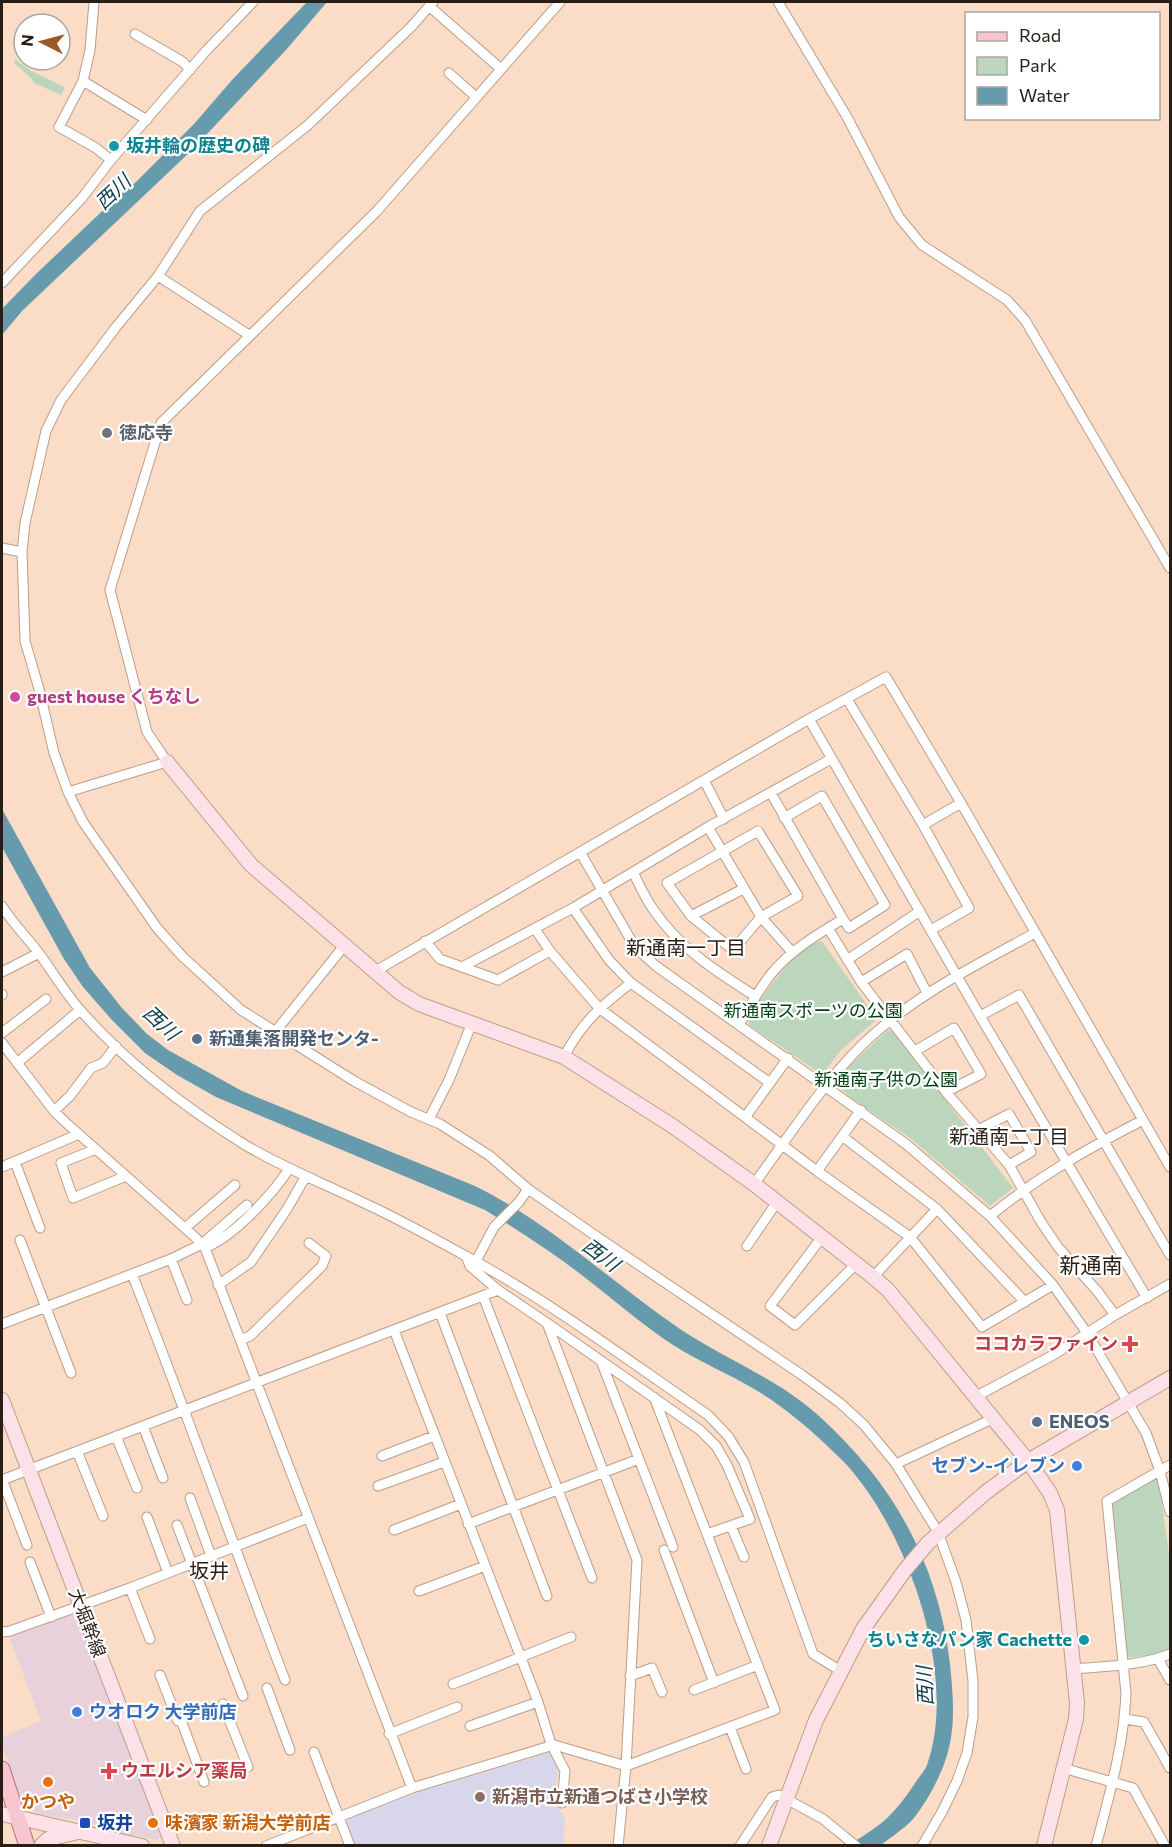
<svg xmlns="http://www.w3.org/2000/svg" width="1172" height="1847" font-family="Commissioner,'Noto Sans JP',sans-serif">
<rect width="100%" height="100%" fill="#fadcc7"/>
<path fill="#e9d1db" d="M79 1612 162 1835 157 1840 116 1832 84 1821 38 1814 32 1810 22 1801 2 1744V1737L41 1721 9 1637Z"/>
<path fill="#d8d6eb" d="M551 1752 558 1771 554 1802 557 1804 565 1819 563 1845H355L345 1819 421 1791Z"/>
<path fill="#bcd6be" d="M15 59 31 71 65 87 61 95 34 83 31 78 14 63Z
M822 941 874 1015 875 1021 841 1050 825 1071 818 1072 749 1025V1015C764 996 797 943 822 941Z
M888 1030 893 1031 1013 1188 990 1206 910 1138 851 1098 838 1086 839 1076Z
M1158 1476 1170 1561V1648L1152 1655 1125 1658 1109 1503Z"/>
<path fill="#669bae" d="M307 2H327L286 50 190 152 22 311 2 335V309L35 275 117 197 135 183 194 124 232 80Z
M2 809 90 968 122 1008 147 1034 168 1050 242 1091 475 1186C550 1223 611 1282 680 1329 725 1359 778 1379 819 1416 894 1484 938 1563 950 1664 953 1695 956 1725 947 1755 941 1776 927 1802 913 1819 904 1829 891 1837 881 1845H849C861 1837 875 1829 886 1819 898 1808 908 1794 917 1780 920 1776 925 1770 927 1765 959 1675 907 1529 844 1462 818 1436 788 1409 756 1390 729 1374 700 1362 673 1345 641 1324 613 1299 583 1276 552 1252 519 1231 485 1210L216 1097 177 1075 145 1053 112 1020 83 987 64 959 2 847Z"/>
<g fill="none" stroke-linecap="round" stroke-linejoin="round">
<defs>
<path id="street" d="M94 2 90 50 83 81 59 127 96 148 111 160
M433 2 411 27 308 125 200 211 158 276 116 327 61 400 46 431 25 523 22 552 25 641 39 689 54 753 68 792 83 822 157 928 182 956 241 1010 354 1081 411 1112 440 1124 490 1156 528 1189 593 1234 802 1375 840 1403 864 1425 896 1464 938 1532 956 1582 966 1620 973 1681V1717L967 1753 957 1781 942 1812 922 1846
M778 2 847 117 899 217 922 245 1007 300 1025 320 1170 568
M429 6 501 69
M135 34 183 62 190 70
M449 73 476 97
M83 81 147 120
M158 276 249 335
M2 283 82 198 111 160 206 51 253 2
M2 548 22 552
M847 699 923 825 969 908 931 930
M809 719 980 1016 1147 1298
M704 780 724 819
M68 792 167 762 147 732 110 590 161 423 377 211 560 2
M784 818 822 796 885 905 849 928 843 919
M923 825 961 803
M708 827 761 917 792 952
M758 831 798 896 761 917 733 950 691 916 667 883Z
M580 852 635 947 656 966 906 1144 990 1216 1053 1285 1087 1333 1146 1433 1160 1471 1170 1512
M633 872C639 884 645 898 653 909 679 948 717 972 755 996
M2 906C13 924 28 938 41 956 54 974 66 994 81 1011 127 1063 183 1106 242 1143 281 1167 323 1183 364 1203 401 1220 437 1240 473 1260 555 1305 630 1362 708 1415L728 1436 744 1462 813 1654 841 1671
M573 908 609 960 631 983 770 1083
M691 916 743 889
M828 928 861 982 946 1092 1009 1165 1041 1222 1058 1247 1098 1292 1115 1315
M535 929 550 951 599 1008 817 1171 910 1237 982 1327 1053 1285
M425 941 440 959 498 980 550 951
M847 960 920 911
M462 967 573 908 708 827 831 759
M2 972 39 953
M374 972 809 719 886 677 961 803 1170 1167
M861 982 907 954 927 993
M2 994V995
M980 1016 1019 995 1170 1255
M739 1025C749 1007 759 989 772 973 791 950 818 934 843 919L771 793
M275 1032 344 946
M2 1033 46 999
M2 1043 54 1111 64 1121 195 1237 205 1248 412 1788
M915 1051 954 1028 981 1074 946 1092
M564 1057C582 1022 601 1006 631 983
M17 1063 80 1010
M54 1111 70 1096 91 1068 103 1063 116 1046
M746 1116 788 1058
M429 1119 449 1080 472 1023
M980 1129 1009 1114 1031 1152 1009 1165
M842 1136 937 1209 1025 1302
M96 1149 61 1163 73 1198 126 1176
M15 1162 40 1228
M2 1167 79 1134
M817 1171 861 1110
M754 1184C787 1139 823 1083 863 1044 913 996 976 965 1035 933
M990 1216C1039 1176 1087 1149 1143 1120
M185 1228 235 1185
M822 1237 770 1306 795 1325 856 1264
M20 1240 71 1373
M747 1246 777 1202
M205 1248C235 1235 271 1196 289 1169
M466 1256 470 1266 498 1290 547 1323 637 1560 626 1766 618 1846
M171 1259 187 1300
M476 1261 494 1227 519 1202 528 1189
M132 1274C185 1408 233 1545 285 1680
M873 1277 937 1209
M218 1285 251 1262 287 1209 306 1176
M483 1296 592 1578
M440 1313 547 1596
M547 1323 700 1430 716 1446 727 1465 750 1519 707 1534
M2 1324 171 1259 202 1244 247 1205
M240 1340 250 1336 322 1266 326 1256 309 1243
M601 1361 673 1547
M975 1397 1055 1354 1115 1315 1170 1284
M143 1426 163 1478
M116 1436 137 1488
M77 1451 103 1516
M382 1456 434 1436
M896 1464 992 1419
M2 1479 27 1545
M2 1480 498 1290
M378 1486 444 1462
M190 1498 211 1556
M147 1517 168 1573
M468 1524 639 1459
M177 1525 243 1696
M731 1526 744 1557
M394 1530 461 1504
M664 1550 714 1683
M30 1562 51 1617
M130 1588 150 1639
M419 1591 485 1566
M2 1632 10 1631 130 1588 308 1518
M1158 1659 1170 1680
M1073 1669C1106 1666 1140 1666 1170 1654
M160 1675 178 1721
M630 1676 652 1668 662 1692
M453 1684 571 1637
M267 1688 290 1750
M694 1690 758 1665
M223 1704 248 1767
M1125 1719 1144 1722 1170 1768
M181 1720 204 1782
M470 1726 538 1702
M730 1727 746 1769
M389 1734 457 1707
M551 1744 626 1766 775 1710 654 1397
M551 1744 565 1771 562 1803
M314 1752 350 1846
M1063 1768 1133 1788 1165 1846
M266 1846 412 1788 547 1747 551 1744 538 1702 394 1330
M740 1846 772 1797 779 1795 823 1819 856 1846
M1096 1846C1109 1796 1124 1745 1126 1693L1107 1501 1170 1465"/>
<path id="secondary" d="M167 762 251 865 399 992 419 1004 564 1057 671 1125 754 1184 873 1277 888 1290 907 1313 1028 1461 1050 1493 1057 1510 1077 1703 1076 1719 1044 1846
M2 1400 173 1846
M2 1814 142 1846
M41 1846 48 1839 74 1833
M769 1846 816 1720 863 1629 905 1570 928 1543 985 1493 1028 1461 1170 1378"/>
<path id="primary" d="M2 1769 27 1846"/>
</defs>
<use href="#street" stroke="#bb9e8a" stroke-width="11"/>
<use href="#secondary" stroke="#bb9e8a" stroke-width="16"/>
<use href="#primary" stroke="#ad727c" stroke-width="17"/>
<use href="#street" stroke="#fff" stroke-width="9"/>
<use href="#secondary" stroke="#fce2e8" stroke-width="14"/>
<use href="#primary" stroke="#f8c6d1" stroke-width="15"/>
</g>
<g fill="#0f9aa8" stroke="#fff" stroke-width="2">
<circle cx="114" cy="146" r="6"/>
<circle cx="1084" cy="1640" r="6"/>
</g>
<circle fill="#6b7280" stroke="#fff" stroke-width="2" cx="107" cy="433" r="6"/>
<circle fill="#d1479c" stroke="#fff" stroke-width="2" cx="15" cy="697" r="6"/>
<g fill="#5c6f8a" stroke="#fff" stroke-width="2">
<circle cx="197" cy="1039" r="6"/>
<circle cx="1037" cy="1422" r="6"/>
</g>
<g fill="#e0444e" stroke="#fff" stroke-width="2">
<path d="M1127 1335h6v6h6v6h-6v6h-6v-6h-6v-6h6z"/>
<path d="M106 1762h6v6h6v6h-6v6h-6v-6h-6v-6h6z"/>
</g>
<g fill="#3f7fe0" stroke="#fff" stroke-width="2">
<circle cx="1077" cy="1466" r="6"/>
<circle cx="77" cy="1712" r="6"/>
</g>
<g fill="#e8710a" stroke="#fff" stroke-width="2">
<circle cx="48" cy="1782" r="6"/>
<circle cx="153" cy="1823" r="6"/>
</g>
<circle fill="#8d6e63" stroke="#fff" stroke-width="2" cx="480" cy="1797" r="6"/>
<rect fill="#1a4fb4" stroke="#fff" stroke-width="2" x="79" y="1817" width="12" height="12" rx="3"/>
<g text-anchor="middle" stroke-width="4.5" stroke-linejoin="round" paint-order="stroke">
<g font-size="18" font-weight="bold" fill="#0d838f" stroke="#fff" text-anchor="start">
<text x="126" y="152">坂井輪の歴史の碑</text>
<text x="1072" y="1646" text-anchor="end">ちいさなパン家 Cachette</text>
</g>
<g font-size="18" font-weight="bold" fill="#5b616d" stroke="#fff" text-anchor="start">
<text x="119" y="439">徳応寺</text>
</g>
<g font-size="18" font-weight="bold" fill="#b23c85" stroke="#fff" text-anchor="start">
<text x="27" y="703">guest house くちなし</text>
</g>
<g font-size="18" fill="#003d12" stroke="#fff">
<text x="813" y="1017">新通南スポーツの公園</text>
<text x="886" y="1086">新通南子供の公園</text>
</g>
<g font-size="18" font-weight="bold" fill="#4e5e75" stroke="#fff" text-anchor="start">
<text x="209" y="1045">新通集落開発センタ-</text>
<text x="1049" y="1428">ENEOS</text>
</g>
<g font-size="18" font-weight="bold" fill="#be3a42" stroke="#fff" text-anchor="end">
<text x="1118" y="1350">ココカラファイン</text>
<text x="121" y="1777" text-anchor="start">ウエルシア薬局</text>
</g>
<g font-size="18" font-weight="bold" fill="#366cbe" stroke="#fff" text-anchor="end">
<text x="1065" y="1472">セブン-イレブン</text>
<text x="89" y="1718" text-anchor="start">ウオロク 大学前店</text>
</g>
<g font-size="18" fill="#281e16" stroke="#fff">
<text transform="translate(87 1623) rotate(69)" y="6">大堀幹線</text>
</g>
<g font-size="18" font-weight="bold" fill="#785e54" stroke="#fff" text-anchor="start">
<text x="492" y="1803">新潟市立新通つばさ小学校</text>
</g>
<g font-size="18" font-weight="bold" fill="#c56008" stroke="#fff">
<text x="48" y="1808">かつや</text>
<text x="165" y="1829" text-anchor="start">味濱家 新潟大学前店</text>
</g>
<g font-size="18" font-weight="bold" fill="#164399" stroke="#fff" text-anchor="start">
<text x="97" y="1829">坂井</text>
</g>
<g font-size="20" font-style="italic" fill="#0d3e4c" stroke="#fff">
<text transform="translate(113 192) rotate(-43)" y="7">西川</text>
<text transform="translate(161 1023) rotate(43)" y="7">西川</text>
<text transform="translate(601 1255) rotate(37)" y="7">西川</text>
<text transform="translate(925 1686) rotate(-93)" y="7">西川</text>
</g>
<g font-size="20" fill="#281e16" stroke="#fff">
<text x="686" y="955">新通南一丁目</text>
<text x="1009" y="1144">新通南二丁目</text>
<text x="209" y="1578">坂井</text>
</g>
<g font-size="21" fill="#281e16" stroke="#fff">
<text x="1091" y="1273">新通南</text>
</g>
</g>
<rect width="1172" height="1847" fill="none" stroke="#281e16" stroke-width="6"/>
<rect x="965" y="12" width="195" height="108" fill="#ffffff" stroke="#a9a5a2" stroke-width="1.5"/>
<rect x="977" y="32" width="30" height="9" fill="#f8c6d1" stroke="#a9a5a2" stroke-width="1.5"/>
<text x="1019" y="42" font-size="18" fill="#281e16">Road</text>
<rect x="977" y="57" width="30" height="18" fill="#bcd6be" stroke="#a9a5a2" stroke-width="1.5"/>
<text x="1019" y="72" font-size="18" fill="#281e16">Park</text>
<rect x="977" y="87" width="30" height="18" fill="#669bae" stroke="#a9a5a2" stroke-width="1.5"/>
<text x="1019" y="102" font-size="18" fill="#281e16">Water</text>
<g transform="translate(42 42) rotate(276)"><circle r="28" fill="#ffffff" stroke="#a9a5a2" stroke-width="1.5"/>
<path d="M0-4.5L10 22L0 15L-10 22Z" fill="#9b5925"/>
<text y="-9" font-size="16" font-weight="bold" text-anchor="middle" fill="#281e16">N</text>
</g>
</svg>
